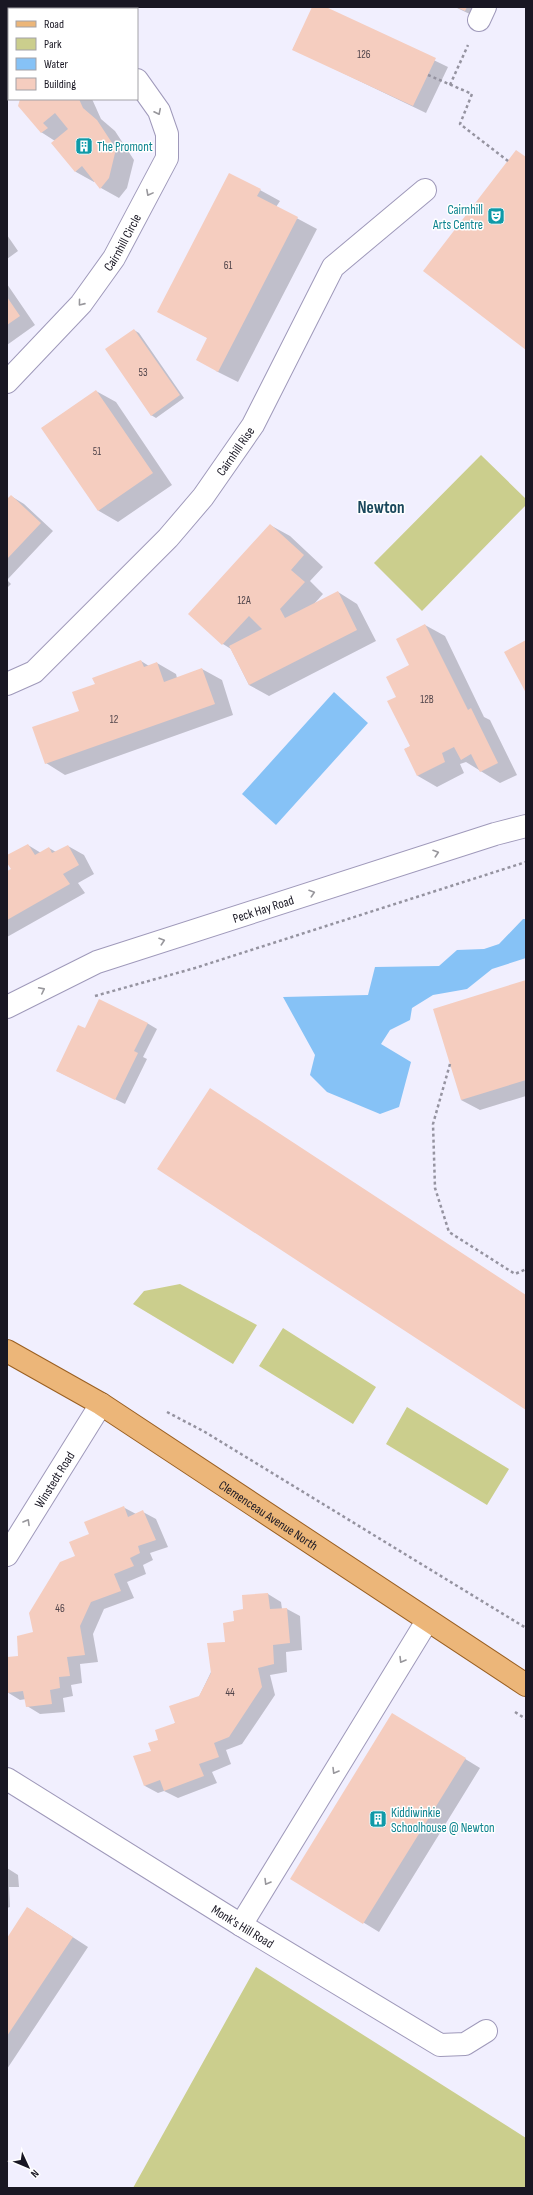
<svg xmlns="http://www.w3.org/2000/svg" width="533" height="2195" font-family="'Sofia Sans Condensed',sans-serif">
<rect width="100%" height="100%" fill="#f1effe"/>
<path fill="#cbce8d" d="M481 455 526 499V505L422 611 374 563Z
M180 1284 257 1325 233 1364 133 1304 144 1291Z
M283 1328 376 1387 353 1424 259 1366Z
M407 1407 509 1469 487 1505 386 1444Z
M256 1967 526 2138V2188H133Z"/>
<path fill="#86c2f6" d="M334 692 368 723 276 825 242 794Z
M523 919H526V958L492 969 467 989 433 995 412 1008 410 1020 390 1030 381 1044 411 1062 399 1107 380 1114 327 1092 310 1075 315 1055 283 997 368 995 375 967 439 966 457 950 484 949 499 944Z"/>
<path fill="#0003" d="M313 7H324L448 67 426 113 293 49Z
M455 7H483L478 18Z
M21 99H92L101 119 115 131 134 160 127 188 119 198 101 188 95 181 94 182 76 172 52 143 55 141 41 132Z
M260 190 280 201 276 207 317 229 238 382 216 371 208 338 159 312Z
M7 235 18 251 7 259Z
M7 284 35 325 7 345Z
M134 330 139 333 184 398 156 418 151 415Z
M96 391 116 402 172 485 118 522 99 511 42 428Z
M11 496 24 504 53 531 7 580 11 584 7 588V500Z
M270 525 290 536 323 567 310 581 323 594 314 604 338 592 357 604 376 641 269 696 249 685 231 649 223 644 189 614Z
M425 625 445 636 484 717 490 720 517 775 500 783 466 762 460 764 464 773 437 787 418 776 405 749 411 746 397 697Z
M141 661 149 666 157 663 176 674 177 678 202 669 222 680 233 715 65 775 46 763 80 712Z
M28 845 41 853 49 848 56 852 68 846 84 855 94 874 78 883 85 893 7 937V872L12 869 7 861V856Z
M526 982V1096L480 1110 461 1100Z
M147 1023 157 1029 143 1057 147 1059 125 1104 57 1071 85 1030Z
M123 1507 136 1514 143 1512 156 1519 168 1547 150 1553 153 1560 143 1565 146 1574 127 1582 134 1598 104 1609 93 1634 98 1662 80 1664 82 1683 71 1685 73 1696 63 1698 65 1712 40 1714 27 1706 26 1699 20 1700 7 1692V1658L19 1657 90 1535Z
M268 1594 281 1602 282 1609H287L300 1616 302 1650 286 1652 287 1672 270 1675 275 1695 242 1744 226 1750 231 1764 212 1772 217 1783 178 1798 164 1791 158 1793 145 1786 152 1751 159 1740 199 1697 235 1622 244 1610Z
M408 1724 480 1768 379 1932 292 1879Z
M7 1868 18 1875 19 1887H9L10 1907 7 1908Z
M28 1908 88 1947 7 2069V1940Z"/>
<path fill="#f5cdbf" d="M312 7H326L436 58 413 106 292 50Z
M456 7H467L465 11Z
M20 99H79L83 108 97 120 116 149 109 178 100 189 82 166 75 172 51 143 68 129 55 113 43 123 48 128 41 133 18 106Z
M516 150 526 157V350L423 271Z
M229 173 261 189 257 196 298 217 218 372 196 360 207 338 157 312Z
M7 297 20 316 7 325Z
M134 329 180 395 151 416 105 349Z
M96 390 153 473 98 511 41 428Z
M11 495 41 523 7 559V499Z
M270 524 304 555 291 570 305 582 280 609 285 618 338 591 357 630 249 685 229 646 262 629 249 616 222 645 188 614Z
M425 624 468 710 471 708 498 763 480 772 471 754 461 760 454 747 442 753 445 762 417 776 404 749 410 746 387 701 396 697 386 677 409 665 396 639Z
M526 640V693L504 652Z
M141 660 144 667 157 662 164 682 202 668 215 704 45 764 32 727 79 711 72 692 95 684 92 678Z
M28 844 35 855 49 847 52 853 68 845 79 865 63 874 70 884 7 920V871L11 869 7 863V855Z
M526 980V1080L461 1100 433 1009Z
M99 999 148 1023 134 1051 138 1053 115 1100 56 1071 78 1025 85 1028Z
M210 1088 526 1295V1410L157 1169Z
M124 1506 128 1517 143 1510 156 1540 138 1546 140 1553 130 1558 134 1566 114 1574 121 1591 91 1602 80 1626 85 1655 67 1657 70 1676 59 1677 60 1688 50 1690 52 1704 26 1707 23 1691 7 1693V1657L18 1656 17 1636 33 1632 29 1613 60 1562 75 1556 69 1542 89 1534 84 1522Z
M268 1593 270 1609 287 1608 290 1643 273 1645 274 1664 258 1668 262 1687 229 1737 214 1743 219 1757 199 1764 204 1776 164 1791 160 1780 144 1786 133 1756 151 1751 148 1743 158 1740 155 1730 175 1723 169 1706 199 1696 211 1673 207 1643 225 1642 223 1623 234 1621 233 1611 243 1609 242 1595Z
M392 1713 466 1758 363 1924 290 1879Z
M27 1907 73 1937 7 2036V1938Z"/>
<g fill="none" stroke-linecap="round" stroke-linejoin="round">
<defs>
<g id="minor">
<path d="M65 7 68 9"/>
<path d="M479 20 485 7"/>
<path id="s1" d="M7 382 81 304 114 258 167 158V134L159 111 137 80"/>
<path id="s2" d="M7 684 34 672 168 538 203 497 253 425 333 267 425 190"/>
<path id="s3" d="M7 1007 97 962 495 834 526 826"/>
<path id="s4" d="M7 1555 101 1404"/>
<path id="s5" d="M7 1779 241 1925 440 2045 465 2044 486 2031"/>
<path d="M241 1925 427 1621"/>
</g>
<g id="major">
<path id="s6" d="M7 1351 101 1404 526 1685"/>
</g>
</defs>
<use href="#minor" stroke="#9f99ba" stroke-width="24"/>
<use href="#major" stroke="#9a5f21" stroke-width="24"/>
<path stroke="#9593a0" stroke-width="2.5" stroke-dasharray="3 3" stroke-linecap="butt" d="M428 75 472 94 460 124 508 161
M450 85 468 45
M95 996 195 968 526 862
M450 1064 433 1124 435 1188 449 1232 515 1274 526 1269
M167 1412 205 1432 526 1628
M515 1712 526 1719"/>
<use href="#minor" stroke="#fff" stroke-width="22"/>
<use href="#major" stroke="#ecb679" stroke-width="22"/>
</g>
<defs><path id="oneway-chevron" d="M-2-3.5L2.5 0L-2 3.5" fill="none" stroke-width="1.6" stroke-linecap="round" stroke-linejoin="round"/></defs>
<g stroke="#98979c">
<use href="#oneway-chevron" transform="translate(158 112) rotate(64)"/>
<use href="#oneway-chevron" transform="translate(149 193) rotate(118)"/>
<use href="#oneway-chevron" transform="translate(81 303) rotate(129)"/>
<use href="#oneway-chevron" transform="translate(436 853) rotate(-18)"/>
<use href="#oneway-chevron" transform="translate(312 893) rotate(-18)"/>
<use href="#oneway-chevron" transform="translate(162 941) rotate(-18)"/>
<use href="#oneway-chevron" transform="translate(42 990) rotate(-27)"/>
<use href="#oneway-chevron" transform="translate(27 1522) rotate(-60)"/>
<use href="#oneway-chevron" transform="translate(402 1660) rotate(121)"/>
<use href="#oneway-chevron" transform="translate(335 1771) rotate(121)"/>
<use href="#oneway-chevron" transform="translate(267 1882) rotate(121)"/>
</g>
<defs>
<symbol id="building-square" viewBox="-11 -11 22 22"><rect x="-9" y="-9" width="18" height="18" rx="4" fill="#0f9aa8" stroke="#fff"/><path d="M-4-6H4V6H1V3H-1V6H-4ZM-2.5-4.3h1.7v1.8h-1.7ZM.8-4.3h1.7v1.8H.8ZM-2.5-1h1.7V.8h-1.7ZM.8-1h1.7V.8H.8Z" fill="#fff"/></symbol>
<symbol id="theatre-square" viewBox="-11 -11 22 22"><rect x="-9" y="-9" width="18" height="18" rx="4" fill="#0f9aa8" stroke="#fff"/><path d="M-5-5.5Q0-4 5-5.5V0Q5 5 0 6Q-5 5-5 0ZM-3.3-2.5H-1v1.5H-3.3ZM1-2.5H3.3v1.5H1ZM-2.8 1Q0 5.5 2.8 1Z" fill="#fff"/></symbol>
</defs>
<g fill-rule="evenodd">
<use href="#building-square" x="74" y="136" width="20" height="20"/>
<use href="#theatre-square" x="486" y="206" width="20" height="20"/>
<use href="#building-square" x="368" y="1809" width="20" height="20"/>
</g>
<g text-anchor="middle" stroke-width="3" stroke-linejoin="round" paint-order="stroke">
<g font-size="11" fill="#50444a">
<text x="364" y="58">126</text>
<text x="228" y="269">61</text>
<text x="143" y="376">53</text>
<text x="97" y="455">51</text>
<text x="244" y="604">12A</text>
<text x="427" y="703">12B</text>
<text x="114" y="723">12</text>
<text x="60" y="1612">46</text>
<text x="230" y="1696">44</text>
</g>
<g font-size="13" fill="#0d838f" stroke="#fff" text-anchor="start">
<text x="97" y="151">The Promont</text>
<text x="483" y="214" text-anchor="end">Cairnhill<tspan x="483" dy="15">Arts Centre</tspan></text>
<text x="391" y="1817">Kiddiwinkie<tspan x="391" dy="15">Schoolhouse @ Newton</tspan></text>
</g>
<g font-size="13" fill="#191723" stroke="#fff">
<text dy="5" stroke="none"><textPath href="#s1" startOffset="182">Cairnhill Circle</textPath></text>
<text dy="5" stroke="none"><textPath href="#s2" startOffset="329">Cairnhill Rise</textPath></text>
<text dy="5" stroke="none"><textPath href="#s3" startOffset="275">Peck Hay Road</textPath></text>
<text dy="5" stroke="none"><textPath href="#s4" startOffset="89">Winstedt Road</textPath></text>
<text dy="5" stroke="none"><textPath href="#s6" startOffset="309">Clemenceau Avenue North</textPath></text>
<text dy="5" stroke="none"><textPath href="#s5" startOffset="278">Monk's Hill Road</textPath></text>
</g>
<g font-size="17" font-weight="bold" fill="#1a475c" stroke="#fff">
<text x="381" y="513">Newton</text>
</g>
</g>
<rect width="533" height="2195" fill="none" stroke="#191723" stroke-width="16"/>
<rect x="8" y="8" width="130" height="92" fill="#ffffff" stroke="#a3a2a7"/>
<rect x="16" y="21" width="20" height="6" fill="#ecb679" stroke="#a3a2a7"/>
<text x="44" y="28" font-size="12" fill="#191723">Road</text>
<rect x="16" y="38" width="20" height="12" fill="#cbce8d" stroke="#a3a2a7"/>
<text x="44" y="48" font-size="12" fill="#191723">Park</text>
<rect x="16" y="58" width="20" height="12" fill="#86c2f6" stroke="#a3a2a7"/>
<text x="44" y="68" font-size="12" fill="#191723">Water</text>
<rect x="16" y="78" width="20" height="12" fill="#f5cdbf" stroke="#a3a2a7"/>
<text x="44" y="88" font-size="12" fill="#191723">Building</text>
<g transform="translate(28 2167) rotate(134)" stroke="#ffffff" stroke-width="3" paint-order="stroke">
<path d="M0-3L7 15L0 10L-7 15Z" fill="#191723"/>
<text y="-6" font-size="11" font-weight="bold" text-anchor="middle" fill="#191723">N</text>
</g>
</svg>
